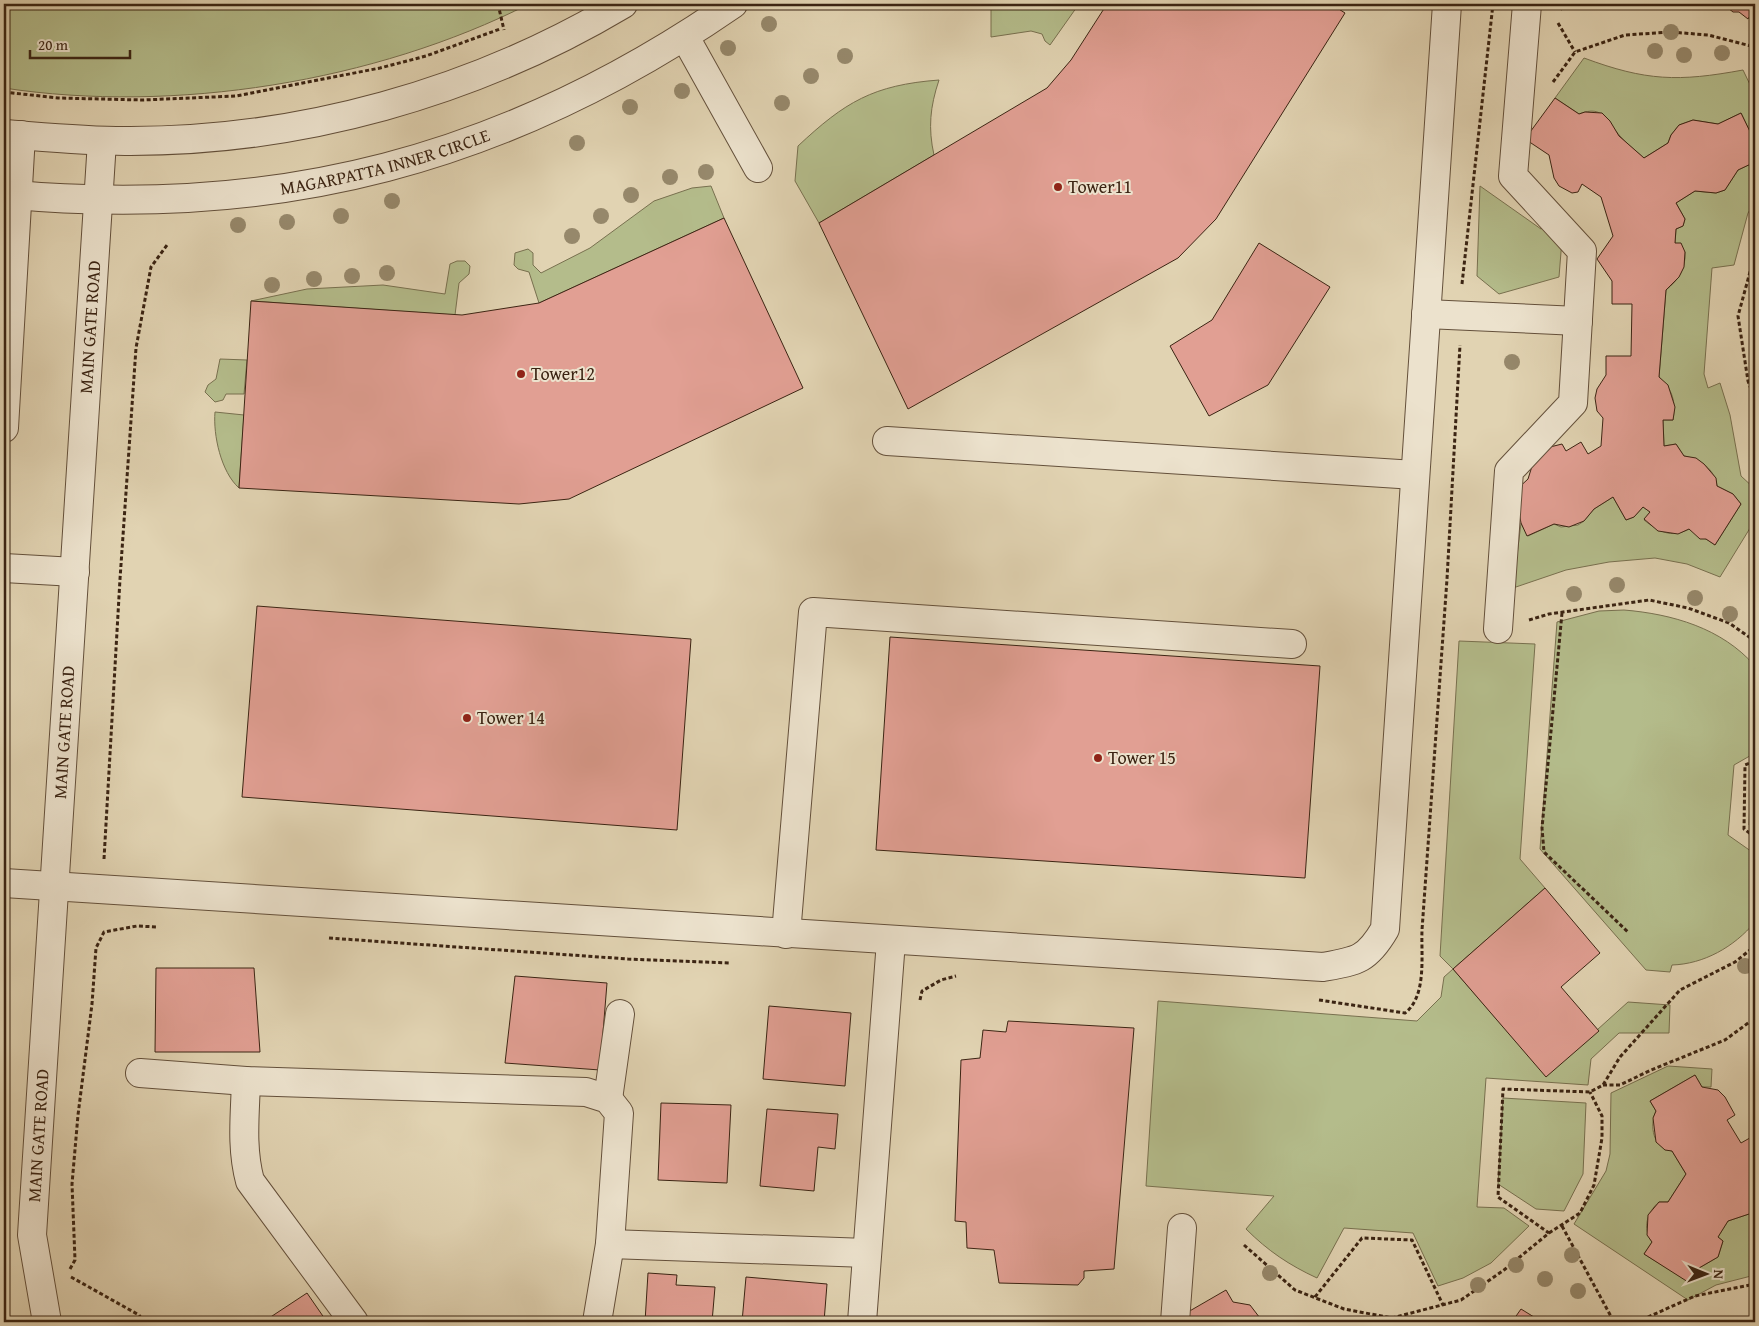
<svg xmlns="http://www.w3.org/2000/svg" width="1759" height="1326" font-family="'Gentium Book Plus',serif">
<rect width="100%" height="100%" fill="#e1d3b2"/>
<filter id="stains"><feTurbulence type="fractalNoise" baseFrequency=".004" numOctaves="4"/><feColorMatrix values="0 0 0 0 .2 0 0 0 0 .09 0 0 0 0 .02 0 0 0 .5 -.17"/></filter>
<radialGradient id="worn" r=".72"><stop offset=".6" stop-color="#630" stop-opacity="0"/><stop offset="1" stop-color="#630" stop-opacity=".3"/></radialGradient>
<path fill="#b4bc8b" stroke="#78704f" d="M4 4H529C375 82 174 114 4 88Z
M991 4H1079L1050 45 1045 41 1042 34 1031 31 991 37Z
M1584 58C1646 81 1678 82 1743 70L1755 95V142L1741 113 1718 124 1693 120 1679 125 1671 135 1668 143 1644 158C1636 151 1627 144 1620 136 1607 122 1604 104 1579 114L1555 98Z
M939 80C930 107 928 128 934 155L819 223 795 181 798 146C845 102 873 85 939 80Z
M1755 162V202L1748 213 1734 265 1712 268 1704 374 1708 388 1720 383 1730 415 1741 476 1755 489V520L1720 577 1687 564 1655 558 1609 562 1566 570 1513 588 1521 523 1528 536 1554 524 1561 527 1578 525 1584 521 1594 509 1613 497 1626 520 1634 517 1643 507 1650 512 1644 520C1658 531 1671 539 1689 529 1698 536 1706 538 1715 545L1741 504 1733 494 1717 486C1715 469 1700 459 1684 456L1676 444 1664 446 1663 420H1673C1676 402 1673 390 1659 377L1666 290C1679 280 1686 268 1685 252L1675 243 1676 229 1683 226 1685 219 1676 203 1695 191 1716 193 1725 190 1738 170Z
M711 186 724 218 539 303 529 272 518 269 514 265 515 253 528 249 533 253V265L541 273 590 248 654 201 692 188Z
M1480 186 1541 229 1564 215 1559 277 1499 294 1477 276Z
M457 261H465L470 266 469 274 459 283 455 315 251 301 307 289 383 285 445 294 450 264Z
M220 359 247 360 244 394H226L223 400 215 402 205 392 208 385 216 379Z
M215 412 244 415 239 488C221 472 213 435 215 412Z
M1624 610C1672 614 1722 628 1755 666V753L1734 765 1728 835 1755 854V922C1734 947 1704 964 1672 965L1670 972 1646 970 1540 849 1557 622 1599 611Z
M1459 641 1535 644 1520 859 1545 888 1453 969 1546 1076 1628 1002 1670 1005 1669 1033H1619L1591 1059 1588 1085 1486 1078 1477 1207 1504 1208 1529 1226 1491 1263 1463 1278 1438 1286 1413 1233 1344 1228 1317 1278C1289 1265 1268 1251 1246 1229L1274 1196 1146 1186 1158 1001 1417 1021 1441 997 1444 977 1453 969 1440 956Z
M1755 773V829L1749 825 1751 775Z
M1668 1066 1712 1069 1711 1087H1702L1695 1075 1650 1101 1656 1111C1649 1126 1653 1148 1672 1151L1686 1174 1668 1202H1659C1647 1212 1642 1228 1652 1242L1644 1254 1688 1281 1699 1268 1718 1257 1723 1241 1718 1237 1728 1221 1755 1212V1275L1716 1285 1688 1300 1574 1224 1606 1171 1610 1154 1611 1093Z
M1503 1098 1586 1103 1583 1174 1564 1211 1536 1209 1498 1184Z"/>
<path fill="#e19f93" stroke="#3b2413" d="M1107 4H1331L1345 13 1216 219 1178 258 908 409 819 223 1047 88 1071 60Z
M1558 4H1574L1561 10Z
M1691 4H1720L1711 7Z
M1723 4H1755V7L1748 19 1739 12H1733Z
M1555 98 1579 114 1585 112 1602 113 1610 121 1619 136 1644 158 1668 143 1671 135 1679 125 1693 120 1718 124 1741 113 1755 142V162L1738 170 1725 190 1716 193 1695 191 1676 203 1685 219 1683 226 1676 229 1675 243H1681L1685 252 1684 267 1679 277 1666 290 1659 377 1668 385 1675 407 1673 420H1663L1664 446 1676 444 1684 456 1696 458 1704 464 1716 478 1717 486 1733 494 1741 504 1715 545 1706 539H1700L1689 529 1678 534 1658 531 1644 519 1650 512 1643 507 1634 517 1626 520 1613 497 1594 509 1584 521 1569 527 1554 524 1527 536 1521 523 1515 491 1528 479 1533 463 1546 448 1562 444 1566 451 1581 442 1588 454 1601 446 1603 418 1597 411 1595 398 1597 389 1606 375V356H1631L1632 304H1612V281L1597 259 1613 236 1601 197 1582 184 1578 192 1572 193 1559 186 1554 178 1549 155 1525 139Z
M724 218 803 388 569 499 519 504 239 488 251 301 462 315 539 303Z
M1259 243 1330 287 1268 385 1209 416 1170 346 1212 320Z
M257 606 691 639 677 830 242 797Z
M890 637 1320 666 1305 878 876 850Z
M1545 888 1600 953 1561 987 1599 1031 1546 1077 1453 969Z
M156 968H254L260 1052H155Z
M515 976 607 983 600 1070 505 1063Z
M769 1006 851 1013 845 1086 763 1079Z
M1008 1021 1134 1028 1114 1269 1084 1271V1278L1078 1285 999 1283 994 1250 967 1248 966 1222 955 1221 961 1060 980 1058 983 1030 1006 1032Z
M1695 1075 1702 1087 1718 1090 1725 1097 1735 1115 1727 1120 1741 1143 1755 1135V1212L1728 1221 1718 1237 1723 1241 1718 1257 1699 1268 1688 1282 1644 1254 1652 1242 1647 1235 1648 1215 1659 1202H1668L1686 1174 1672 1151 1665 1150 1656 1142 1653 1118 1656 1111 1650 1101Z
M661 1103 731 1105 727 1183 658 1180Z
M767 1109 838 1114 835 1149 818 1147 814 1191 760 1186Z
M648 1273 677 1275 676 1285 715 1287 712 1322H645Z
M746 1277 827 1284 824 1322H742Z
M1226 1290 1233 1302 1250 1305 1263 1322H1185L1181 1316Z
M307 1293 327 1322H263Z
M1521 1309 1542 1322H1494L1514 1319Z"/>
<g fill="none" stroke-linecap="round" stroke-linejoin="round">
<defs>
<g id="minor">
<path d="M685 37 758 168"/>
<path d="M4 134C44 137 84 141 125 141 299 142 474 93 623 4"/>
<path id="s1" d="M4 194C277 220 507 160 733 4"/>
<path d="M1426 314 1578 321"/>
<path d="M4 428 21 135"/>
<path d="M887 441 1415 475"/>
<path d="M4 568 75 572"/>
<path d="M1498 629 1509 471 1573 403 1582 251 1513 176 1527 4"/>
<path d="M4 883 1323 967C1357 961 1367 960 1385 929L1447 4"/>
<path d="M786 934 813 612 1292 644"/>
<path d="M140 1073 246 1081 586 1092 608 1099 619 1113 610 1244 597 1322"/>
<path d="M246 1081C245 1115 241 1148 250 1181L354 1322"/>
<path d="M608 1099 620 1014"/>
<path d="M610 1244 867 1253"/>
<path id="s2" d="M47 1322 32 1235 102 141"/>
<path d="M862 1322 891 941"/>
<path d="M1175 1322 1182 1228"/>
</g>
</defs>
<use href="#minor" stroke="#64503b" stroke-width="30"/>
<path stroke="#3b2413" stroke-width="3" stroke-dasharray="4 2.5" stroke-linecap="butt" d="M498 4 504 30
M1558 23 1575 52
M1553 82 1575 52 1625 35 1671 32 1708 35 1755 47
M4 92 58 98 143 100 236 96 380 68 426 56 500 29
M1755 267 1750 272 1738 316 1748 381 1755 400
M1462 284 1493 4
M1562 613 1542 828 1544 852 1628 932
M1529 620 1549 614 1649 600 1688 608 1729 623 1755 641
M1755 761 1745 765 1744 829 1755 837
M104 859 120 579 136 348 151 267 167 245
M329 938 628 959 730 963
M920 1000 922 991 941 980 956 976
M1319 1000 1405 1013C1427 996 1421 956 1422 930L1447 579 1460 345
M1603 1085H1620L1651 1070 1725 1040 1755 1018
M1562 1226 1614 1322
M1549 1233 1580 1213 1594 1185 1602 1138V1116L1590 1092
M1244 1245 1295 1290 1344 1309 1392 1318 1461 1300 1504 1270 1549 1233 1498 1197 1503 1089 1590 1092 1603 1085 1620 1057 1680 990 1735 962 1755 946
M70 1269 75 1260 72 1184 78 1115 92 1004 96 948 104 932 137 926 158 927
M71 1277 139 1315 144 1322
M1315 1297 1362 1238 1412 1240 1443 1305
M1629 1322 1648 1317 1695 1296 1755 1284"/>
<use href="#minor" stroke="#ece2cd" stroke-width="28"/>
</g>
<g fill="#96886b">
<circle cx="769" cy="24" r="8"/>
<circle cx="1671" cy="32" r="8"/>
<circle cx="728" cy="48" r="8"/>
<circle cx="1655" cy="51" r="8"/>
<circle cx="1722" cy="53" r="8"/>
<circle cx="1684" cy="55" r="8"/>
<circle cx="845" cy="56" r="8"/>
<circle cx="811" cy="76" r="8"/>
<circle cx="682" cy="91" r="8"/>
<circle cx="782" cy="103" r="8"/>
<circle cx="630" cy="107" r="8"/>
<circle cx="577" cy="143" r="8"/>
<circle cx="706" cy="172" r="8"/>
<circle cx="670" cy="177" r="8"/>
<circle cx="631" cy="195" r="8"/>
<circle cx="392" cy="201" r="8"/>
<circle cx="341" cy="216" r="8"/>
<circle cx="601" cy="216" r="8"/>
<circle cx="287" cy="222" r="8"/>
<circle cx="238" cy="225" r="8"/>
<circle cx="572" cy="236" r="8"/>
<circle cx="387" cy="273" r="8"/>
<circle cx="352" cy="276" r="8"/>
<circle cx="314" cy="279" r="8"/>
<circle cx="272" cy="285" r="8"/>
<circle cx="1512" cy="362" r="8"/>
<circle cx="1617" cy="585" r="8"/>
<circle cx="1574" cy="594" r="8"/>
<circle cx="1695" cy="598" r="8"/>
<circle cx="1730" cy="614" r="8"/>
<circle cx="1745" cy="966" r="8"/>
<circle cx="1572" cy="1255" r="8"/>
<circle cx="1516" cy="1265" r="8"/>
<circle cx="1270" cy="1273" r="8"/>
<circle cx="1545" cy="1279" r="8"/>
<circle cx="1478" cy="1285" r="8"/>
<circle cx="1578" cy="1291" r="8"/>
</g>
<g fill="#8f2418" stroke="#ece2cd" stroke-width="2">
<circle cx="1058" cy="187" r="5"/>
<circle cx="521" cy="374" r="5"/>
<circle cx="467" cy="718" r="5"/>
<circle cx="1098" cy="758" r="5"/>
</g>
<g text-anchor="middle" stroke-width="4" stroke-linejoin="round" paint-order="stroke">
<g font-size="18" fill="#3b2413" stroke="#ece2cd">
<text dy="6" stroke="none"><textPath href="#s1" startOffset="385">MAGARPATTA INNER CIRCLE</textPath></text>
<text dy="6" stroke="none"><textPath href="#s2" startOffset="998">MAIN GATE ROAD</textPath></text>
<text dy="6" stroke="none"><textPath href="#s2" startOffset="592">MAIN GATE ROAD</textPath></text>
<text dy="6" stroke="none"><textPath href="#s2" startOffset="188">MAIN GATE ROAD</textPath></text>
</g>
<g font-size="18" fill="#3b2413" stroke="#ece2cd" text-anchor="start">
<text x="1068" y="193">Tower11</text>
<text x="531" y="380">Tower12</text>
<text x="477" y="724">Tower 14</text>
<text x="1108" y="764">Tower 15</text>
</g>
</g>
<rect width="1759" height="1326" fill="none" stroke="#e1d3b2" stroke-width="20"/>
<rect x="5" y="5" width="1749" height="1316" fill="none" stroke="#3b2413" stroke-width="2.5"/>
<rect x="10" y="10" width="1739" height="1306" fill="none" stroke="#3b2413"/>
<g transform="translate(1706 1274) rotate(91)" stroke="#ece2cd" stroke-width="4" paint-order="stroke">
<path d="M0-4L9 19L0 12L-9 19Z" fill="#3b2413"/>
<text y="-8" font-size="14" font-weight="bold" text-anchor="middle" fill="#3b2413">N</text>
</g>
<path d="M30 50v8h100v-8" fill="none" stroke="#3b2413" stroke-width="2.5"/>
<text x="38" y="50" font-size="15" fill="#3b2413" stroke="#ece2cd" stroke-width="4" paint-order="stroke">20 m</text>
<rect width="100%" height="100%" filter="url(#stains)"/>
<rect width="100%" height="100%" fill="url(#worn)"/>
</svg>
